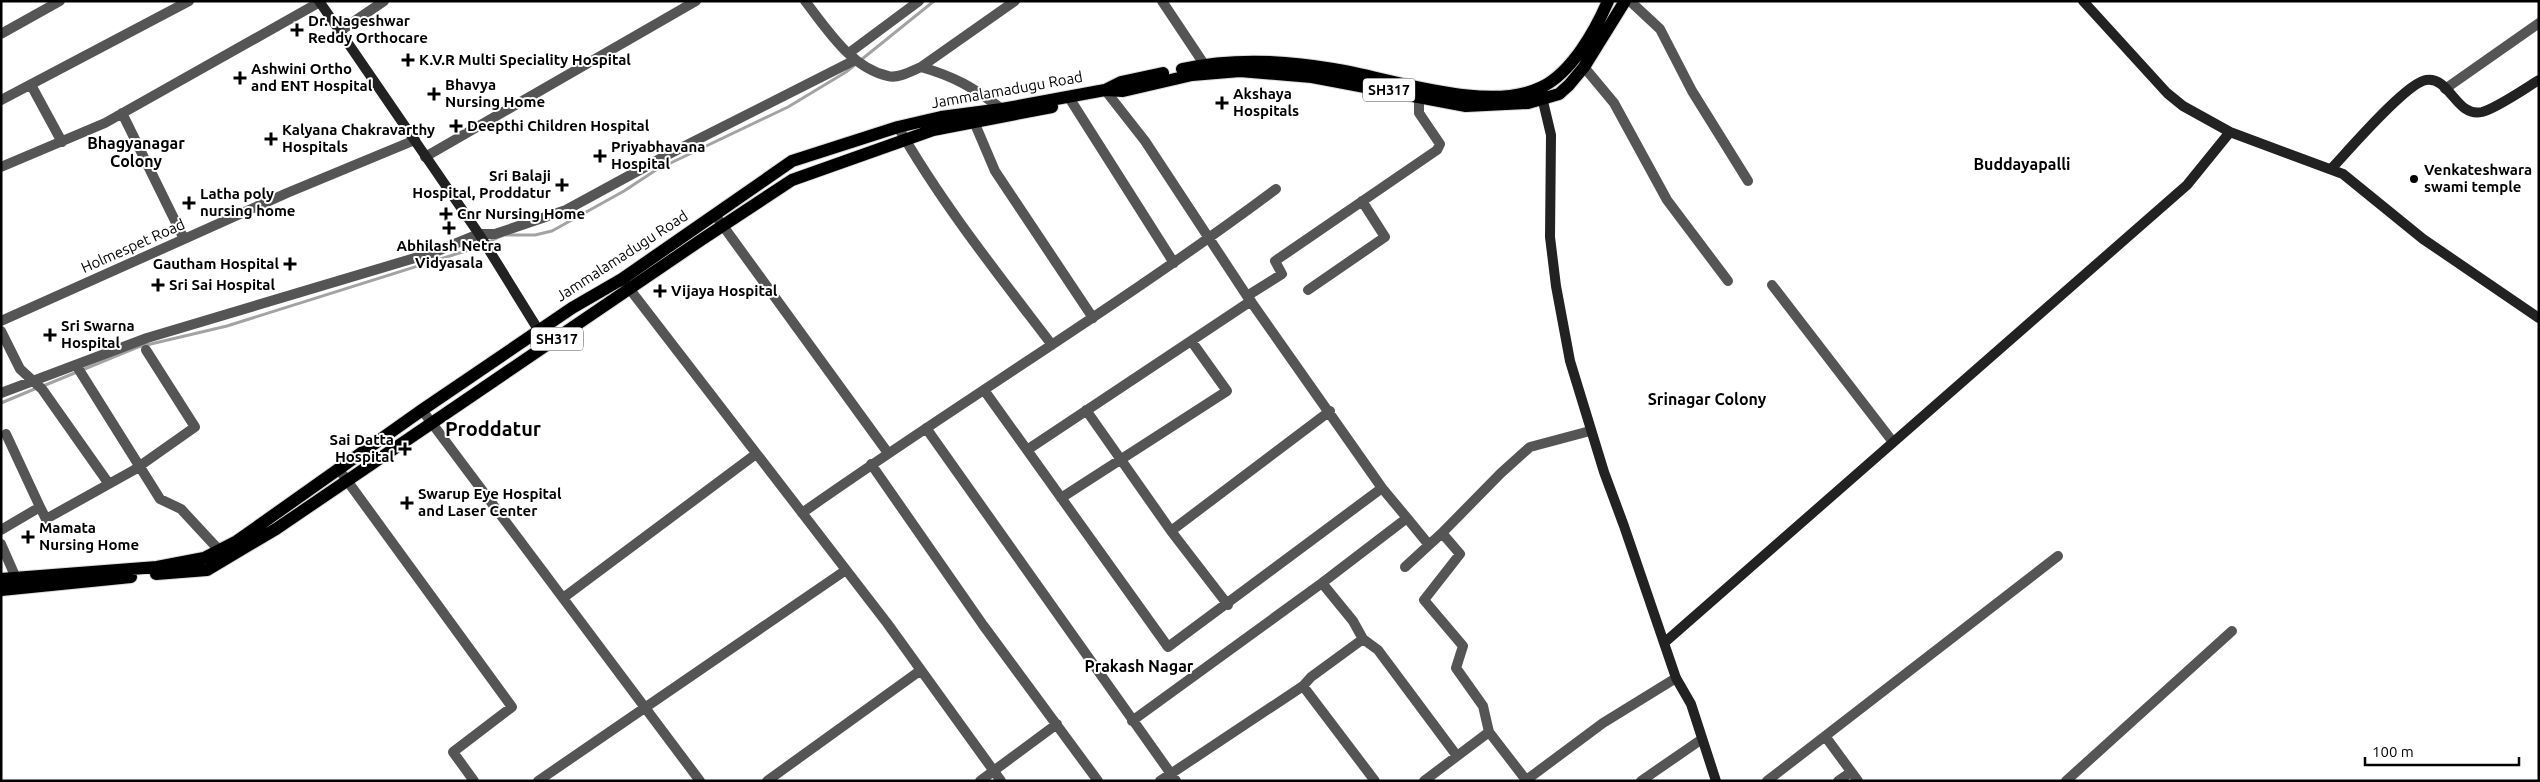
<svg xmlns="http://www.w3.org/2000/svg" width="2540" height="782" font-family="Ubuntu,sans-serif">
<rect width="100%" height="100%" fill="#fff"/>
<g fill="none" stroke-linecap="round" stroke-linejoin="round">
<path stroke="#a3a3a3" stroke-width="3" d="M43 386 138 347 227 326 472 249 504 235H535L552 231 624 191 656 170 788 107 846 72 934 1
M1 403 37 388"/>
<defs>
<path id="primary" d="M1182 69C1233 58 1282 60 1333 69 1391 78 1487 114 1542 87 1572 72 1595 31 1608 1
M1105 90 1121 82 1163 73
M156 574 207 570 276 529 701 240 792 180 933 130 1052 107
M1 579 157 567 204 558 237 541 422 410 572 308 622 279 792 161 898 127 941 117 1002 109 1105 90 1123 91 1192 75 1240 71 1312 77 1466 106 1528 103 1559 94 1569 85 1584 67 1625 1
M1 590 131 577"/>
</defs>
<use href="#primary" stroke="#dbdbdb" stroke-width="14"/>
<path stroke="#555" stroke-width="10" d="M805 1C827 29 851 68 888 76 898 79 912 71 921 67L1015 1
M1162 1 1204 64
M1630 1 1660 29 1692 91 1748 181
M340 31 384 1
M1 34 60 1
M849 53 919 1
M921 67C956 77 972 87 1002 109
M1584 67 1614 103 1667 200 1728 281
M31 85 62 142
M2445 89 2539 23
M1105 90 1145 141 1247 296 1382 488 1407 518 1322 583 1132 721
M1068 96 1174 263
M1 100 189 1
M122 113 184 239
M972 117 995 171 1093 318
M898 127C942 204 998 274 1052 345
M425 157 696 1
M1 167 105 123 320 2
M718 219 888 453
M625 283 887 623 1001 781
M1772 285 1893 442
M1308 290 1385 237 1362 201
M1247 296 1282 274 1275 261 1437 150 1440 144 1419 113V97
M1 321 287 193 415 140
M1 331 20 369 42 389 109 484
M76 365 160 499 181 509 219 550
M984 390 1168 647 1382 488
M1 393 147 338 435 252 479 234H495L566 210 669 154 855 60
M422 410 700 781
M1086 410 1171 531 1330 411
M926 428 1176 781
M6 434 40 507
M1027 450 1251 301
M871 464 983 625 1098 781
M343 475 512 707 453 752 474 781
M1061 498 1227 391 1192 342
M802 513C958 403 1122 304 1276 189
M1407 518 1429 545
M1 530 40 507 46 519 134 470 195 427 146 350
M1171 531 1228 605
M1 544 16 578
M1405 567 1442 533
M1322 583 1353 621 1363 639 1378 650 1457 756
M563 598 756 454
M1303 686 1375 781
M1825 736 1858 781
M1526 780 1489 732 1483 706 1456 668 1463 646 1424 600 1460 554 1442 533 1501 473 1530 447 1590 431
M538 781 846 570
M767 781 921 670
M980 781 1057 724
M1160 781 1303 686 1311 677 1363 639
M1424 781 1489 732
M1525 781 1603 723 1676 678
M1641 781 1702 739
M1767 781 2058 556
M1838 781 1851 772
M2066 781 2232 631"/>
<path stroke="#222" stroke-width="10" d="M319 1 479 234 539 331
M2083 1 2167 93 2183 106 2230 132 2343 174 2423 239 2539 318
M1541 93 1551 135 1550 237 1556 286 1570 361 1604 472 1624 526 1676 678 1691 704 1716 781
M2332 168C2348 151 2406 83 2426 80 2450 76 2456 118 2482 112 2497 108 2524 89 2539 80
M1664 643 2187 185 2230 132"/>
<use href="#primary" stroke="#000" stroke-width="12"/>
</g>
<g fill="#000" stroke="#fff" stroke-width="2">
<path d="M294.5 22.5h5v5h5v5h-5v5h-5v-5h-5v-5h5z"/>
<path d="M405.5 52.5h5v5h5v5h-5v5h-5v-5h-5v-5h5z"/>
<path d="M237.5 70.5h5v5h5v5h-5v5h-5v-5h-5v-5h5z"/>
<path d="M431.5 86.5h5v5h5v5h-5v5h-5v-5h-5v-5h5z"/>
<path d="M1219.5 95.5h5v5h5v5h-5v5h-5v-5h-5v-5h5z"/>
<path d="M453.5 118.5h5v5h5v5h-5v5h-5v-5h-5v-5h5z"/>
<path d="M268.5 131.5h5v5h5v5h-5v5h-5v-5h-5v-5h5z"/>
<path d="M597.5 148.5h5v5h5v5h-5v5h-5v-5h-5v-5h5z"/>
<circle cx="2414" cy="179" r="5"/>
<path d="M559.5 177.5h5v5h5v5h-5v5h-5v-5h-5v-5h5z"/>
<path d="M186.5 195.5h5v5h5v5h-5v5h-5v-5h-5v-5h5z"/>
<path d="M443.5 206.5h5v5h5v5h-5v5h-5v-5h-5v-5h5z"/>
<path d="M446.5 220.5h5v5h5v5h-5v5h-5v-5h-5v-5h5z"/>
<path d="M287.5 256.5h5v5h5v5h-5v5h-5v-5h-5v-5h5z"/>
<path d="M155.5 277.5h5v5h5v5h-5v5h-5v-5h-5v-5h5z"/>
<path d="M657.5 283.5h5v5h5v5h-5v5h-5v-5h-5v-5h5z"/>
<path d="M47.5 327.5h5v5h5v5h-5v5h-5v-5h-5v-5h5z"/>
<path d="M402.5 441.5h5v5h5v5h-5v5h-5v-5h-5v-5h5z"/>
<path d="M404.5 495.5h5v5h5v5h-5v5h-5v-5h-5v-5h5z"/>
<path d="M25.5 529.5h5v5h5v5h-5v5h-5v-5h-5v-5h5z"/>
</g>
<g text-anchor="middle" stroke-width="4" stroke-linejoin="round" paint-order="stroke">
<g fill="#fff" stroke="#4c4c4c" stroke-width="1">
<rect x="1363" y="78.5" width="52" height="23" rx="4"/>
<rect x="531" y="327.5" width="52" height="23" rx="4"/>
</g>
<g font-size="14" font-weight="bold" fill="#000">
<text x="1389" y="95">SH317</text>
<text x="557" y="344">SH317</text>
</g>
<g font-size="15" font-weight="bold" fill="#000" stroke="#fff" text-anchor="start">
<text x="308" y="26">Dr. Nageshwar<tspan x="308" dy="17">Reddy Orthocare</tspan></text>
<text x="419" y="65">K.V.R Multi Speciality Hospital</text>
<text x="251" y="74">Ashwini Ortho<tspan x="251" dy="17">and ENT Hospital</tspan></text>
<text x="445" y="90">Bhavya<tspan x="445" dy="17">Nursing Home</tspan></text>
<text x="1233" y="99">Akshaya<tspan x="1233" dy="17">Hospitals</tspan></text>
<text x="467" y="131">Deepthi Children Hospital</text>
<text x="282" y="135">Kalyana Chakravarthy<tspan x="282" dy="17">Hospitals</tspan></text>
<text x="611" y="152">Priyabhavana<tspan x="611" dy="17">Hospital</tspan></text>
<text x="2424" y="175">Venkateshwara<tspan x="2424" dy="17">swami temple</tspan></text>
<text x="551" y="181" text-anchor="end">Sri Balaji<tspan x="551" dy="17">Hospital, Proddatur</tspan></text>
<text x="200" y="199">Latha poly<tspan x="200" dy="17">nursing home</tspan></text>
<text x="457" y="219">Cnr Nursing Home</text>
<text x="449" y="251" text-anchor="middle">Abhilash Netra<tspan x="449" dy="17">Vidyasala</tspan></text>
<text x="279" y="269" text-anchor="end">Gautham Hospital</text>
<text x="169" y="290">Sri Sai Hospital</text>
<text x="671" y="296">Vijaya Hospital</text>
<text x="61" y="331">Sri Swarna<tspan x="61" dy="17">Hospital</tspan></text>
<text x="394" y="445" text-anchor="end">Sai Datta<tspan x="394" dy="17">Hospital</tspan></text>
<text x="418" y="499">Swarup Eye Hospital<tspan x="418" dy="17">and Laser Center</tspan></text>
<text x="39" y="533">Mamata<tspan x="39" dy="17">Nursing Home</tspan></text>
</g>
<g font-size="15" fill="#000" stroke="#fff">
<text transform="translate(1007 90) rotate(-10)" y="5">Jammalamadugu Road</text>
<text transform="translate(133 246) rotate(-24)" y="5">Holmespet Road</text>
<text transform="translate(622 256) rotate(-33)" y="5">Jammalamadugu Road</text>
</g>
<g font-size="16" font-weight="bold" fill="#000" stroke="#fff">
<text x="136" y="149">Bhagyanagar<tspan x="136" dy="18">Colony</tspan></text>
<text x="2022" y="170">Buddayapalli</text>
<text x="1707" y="405">Srinagar Colony</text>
<text x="1139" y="672">Prakash Nagar</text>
</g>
<g font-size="20" font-weight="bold" fill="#000" stroke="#fff">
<text x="493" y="436">Proddatur</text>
</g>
</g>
<rect width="2540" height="782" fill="none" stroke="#000000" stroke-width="5"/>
<path d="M2365 757v8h154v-8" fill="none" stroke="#000000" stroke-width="2.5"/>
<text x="2372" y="757" font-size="15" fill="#000000" stroke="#ffffff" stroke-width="4" paint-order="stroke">100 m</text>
</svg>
